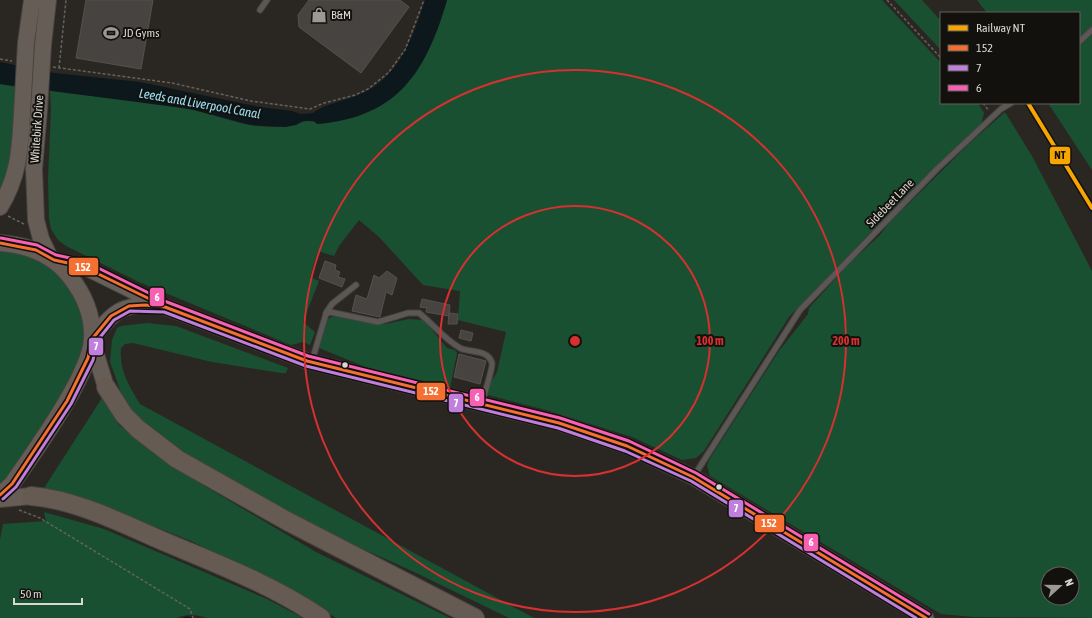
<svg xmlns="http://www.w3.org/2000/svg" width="1092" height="618" font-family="'Asap Condensed',sans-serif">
<rect width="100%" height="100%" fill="#2a2723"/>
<path fill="#185031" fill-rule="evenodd" d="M447 0H882L941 63V103H978L984 113 981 125 976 130 897 205 789 317 704 451 696 458 682 460 632 437 546 410 488 395 490 384 497 372 506 332 458 320 460 291 423 285 379 237 359 220 339 246 334 256 318 251 310 277 319 281 303 322 315 332 310 345 303 342 291 345 139 282 66 246 58 240 51 229 49 219 48 177 51 110 50 91C96 97 143 101 188 109 211 113 233 123 256 126 265 127 274 127 283 127 295 127 307 116 318 124 398 117 426 72 447 0Z
M894 0H922L941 21V50Z
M977 0H1092V27L1079 39V13H987Z
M1092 35V170L1048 103H1079V46Z
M0 84 17 87 16 150 0 197Z
M1005 112 1032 156 1092 271V618L973 617 941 614 710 476 707 466 709 460 779 351 808 314 809 308 849 264 879 236 890 222 970 143ZM1048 574H1072V598H1048Z
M0 243 49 256 83 296 88 358 0 495Z
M339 316 385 324 409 319 424 320 447 348 455 350 457 353 450 388 373 370 319 348 328 319 333 316Z
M147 323 176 326 288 368 286 373H281L212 362 133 343 125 344 121 348C119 370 129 386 140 404L534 618H509L410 570 296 519 226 479 171 444 134 413 123 398 110 362 112 340 117 328 121 326Z
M102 398 119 425 149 449 201 484 316 552 450 618H336L310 601 191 541 95 503 44 488Z
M44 512 104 529 267 599 303 618H207C195 614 187 614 176 618H0V540L3 524 46 521Z"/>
<path fill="#0c181b" d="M425 0H447C426 72 398 117 317 124L314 121H303L296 125 285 127 251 125 190 109 0 84V62L55 73 140 82 260 107 292 111 301 114 313 113C322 105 343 101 356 96 398 80 412 40 425 0Z"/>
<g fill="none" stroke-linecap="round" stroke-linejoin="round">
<path stroke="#0c181b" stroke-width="2.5" d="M185 618H191"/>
</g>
<path fill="#464340" stroke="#54514e" d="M86 0H153L141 69 76 58Z
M309 0H400L409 7 361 73 299 27 298 15Z
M325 261 336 265 335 270 340 272 338 277 345 279 342 287 319 278Z
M387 271 397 278 392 295 386 292 380 317 352 311 356 295 367 299 374 275 379 278Z
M422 299 450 305 449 316 426 312 427 308 420 307Z
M449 313 458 314 457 324H448Z
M461 330 473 333 471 341 459 338Z
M459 354 486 361 480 384 454 377Z"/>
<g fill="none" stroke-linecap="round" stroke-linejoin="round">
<defs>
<path id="service" d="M260 10 267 0
M1079 42 1092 30
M326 313 332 304 356 285
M312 361 326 314 330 312 378 322 408 313H419C433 324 444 339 460 348 470 353 488 349 492 363 493 368 484 395 482 403
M694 476 800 310 937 169 1001 109 1011 103"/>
<path id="primary" d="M54 260 82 266 165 307 307 361 559 423 627 446 693 477 926 618
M92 339C113 312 122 302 158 306"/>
<path id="trunk" d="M26 43 32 0
M43 45 48 0
M39 110 34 169 36 220 41 239 49 256
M0 207C19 176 20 149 22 113
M0 243C28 245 54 255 71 278 84 295 93 316 92 338 91 374 34 452 12 484L0 495
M92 342 106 387
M0 499 31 496"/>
<path id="motorway" d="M106 387 124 415 138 429 177 459 287 521 475 618
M31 496C77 500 121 523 163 541 217 564 273 585 321 618"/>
</defs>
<use href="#service" stroke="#464340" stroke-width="7"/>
<use href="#primary" stroke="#464340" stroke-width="17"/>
<use href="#trunk" stroke="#464340" stroke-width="18"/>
<use href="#motorway" stroke="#464340" stroke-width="20"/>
<path stroke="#64625f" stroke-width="1.5" stroke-dasharray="3 2" stroke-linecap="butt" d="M887 0 941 58
M0 59 12 61
M53 67 172 83 251 101 310 109 324 103 355 95 368 89 388 73 405 50 424 0
M59 68 66 0
M983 103 989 111
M8 216 24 224
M19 510 40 518 190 609 193 618"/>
<use href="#service" stroke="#5a5754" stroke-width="5"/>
<use href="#primary" stroke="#675f59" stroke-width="15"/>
<use href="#trunk" stroke="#665d56" stroke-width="16"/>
<use href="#motorway" stroke="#665b53" stroke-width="18"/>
<defs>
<path id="trunk-bridge" d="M39 110 43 45
M22 113 26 43"/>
</defs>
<use href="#trunk-bridge" stroke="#464340" stroke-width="18" stroke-linecap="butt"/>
<use href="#trunk-bridge" stroke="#665d56" stroke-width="16"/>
<defs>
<path id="bus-1" d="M0 243 36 250 54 260 82 266 162 305
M0 495 12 484 67 401 88 358 92 339 111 316 129 306 145 305 165 307 307 361 559 423 627 446 693 477 926 618"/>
<path id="bus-2" d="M3 499 16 487 71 404 93 360 97 341 114 320 130 311 164 312 306 366 558 428 625 451 691 481 916 618"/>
<path id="bus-3" d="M1 238 37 245 56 255 84 261 167 302 308 356 560 418 629 441 696 473 929 614"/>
</defs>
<use href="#bus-1" stroke="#13110d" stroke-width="6"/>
<use href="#bus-2" stroke="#13110d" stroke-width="6"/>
<use href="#bus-3" stroke="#13110d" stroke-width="6"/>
<use href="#bus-1" stroke="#f46f30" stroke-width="3"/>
<use href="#bus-2" stroke="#c07fdc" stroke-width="3"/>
<use href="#bus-3" stroke="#f860b3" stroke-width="3"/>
<defs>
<path id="rail-1" d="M1028 103 1092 208"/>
</defs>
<use href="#rail-1" stroke="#13110d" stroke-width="7"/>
<use href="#rail-1" stroke="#f7a600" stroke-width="4"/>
</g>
<g fill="none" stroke="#d63130" stroke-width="2">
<circle cx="575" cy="341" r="135"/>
<circle cx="575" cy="341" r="271"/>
</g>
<defs>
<symbol id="shop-bare" viewBox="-9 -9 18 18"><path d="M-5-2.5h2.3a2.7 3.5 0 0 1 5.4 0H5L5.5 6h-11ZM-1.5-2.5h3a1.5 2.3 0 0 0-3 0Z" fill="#9c9994" stroke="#13110d" stroke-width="2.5" paint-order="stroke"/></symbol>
<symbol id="stadium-bare" viewBox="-9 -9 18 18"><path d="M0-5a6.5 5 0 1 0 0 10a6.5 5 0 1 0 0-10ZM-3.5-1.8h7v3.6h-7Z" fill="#9c9994" stroke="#13110d" stroke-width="2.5" paint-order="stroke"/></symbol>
</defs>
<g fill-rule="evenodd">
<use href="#shop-bare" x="308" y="4" width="22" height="22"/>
<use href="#stadium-bare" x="100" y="22" width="22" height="22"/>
</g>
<g fill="#dad6d1" stroke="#13110d" stroke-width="1.5">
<circle cx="345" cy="365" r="3.5"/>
<circle cx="719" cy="487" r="3.5"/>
</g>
<g text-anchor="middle" stroke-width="4" stroke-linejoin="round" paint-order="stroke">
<g font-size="12" fill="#dad6d1" stroke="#13110d" text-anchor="start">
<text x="331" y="19">B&amp;M</text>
<text x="123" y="37">JD Gyms</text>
</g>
<g font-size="12" fill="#dad6d1" stroke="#13110d">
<text transform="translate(37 129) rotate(-86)" y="4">Whitebirk Drive</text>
<text transform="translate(890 203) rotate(-46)" y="4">Sidebeet Lane</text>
</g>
<g font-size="13" font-style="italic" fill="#99e0f8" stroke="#13110d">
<text transform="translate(200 103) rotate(10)" y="5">Leeds and Liverpool Canal</text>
</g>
</g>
<circle cx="575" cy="341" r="6" fill="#d63130" stroke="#13110d" stroke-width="2"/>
<g font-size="12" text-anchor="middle" font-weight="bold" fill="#d63130" stroke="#13110d" stroke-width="4" stroke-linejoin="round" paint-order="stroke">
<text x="710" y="345">100 m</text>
<text x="846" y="345">200 m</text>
</g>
<g stroke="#13110d" stroke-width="1.5">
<rect x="1049" y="146" width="22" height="19" rx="4" fill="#f7a600"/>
<rect x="68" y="257" width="31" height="19" rx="4" fill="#f46f30"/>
<rect x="149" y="287" width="16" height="20" rx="4" fill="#f860b3"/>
<rect x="88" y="337" width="16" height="19" rx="4" fill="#c07fdc"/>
<rect x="416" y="382" width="30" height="19" rx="4" fill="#f46f30"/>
<rect x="469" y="388" width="16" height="19" rx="4" fill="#f860b3"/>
<rect x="448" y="393" width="16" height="20" rx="4" fill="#c07fdc"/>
<rect x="728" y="499" width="16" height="19" rx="4" fill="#c07fdc"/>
<rect x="754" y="514" width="31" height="19" rx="4" fill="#f46f30"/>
<rect x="803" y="533" width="16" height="19" rx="4" fill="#f860b3"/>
</g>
<g font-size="11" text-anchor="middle" font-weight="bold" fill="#fff">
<text x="83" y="271">152</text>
<text x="157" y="301">6</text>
<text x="96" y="350">7</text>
<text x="431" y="395">152</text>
<text x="477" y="401">6</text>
<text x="456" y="407">7</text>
<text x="736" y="512">7</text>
<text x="769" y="527">152</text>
<text x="811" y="546">6</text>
</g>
<g font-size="11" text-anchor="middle" font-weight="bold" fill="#111">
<text x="1060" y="159">NT</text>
</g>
<rect x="940" y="12" width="140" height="92" fill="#13110d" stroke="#63605b"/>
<rect x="948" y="25" width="20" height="6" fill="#f7a600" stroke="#63605b"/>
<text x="976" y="32" font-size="12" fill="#dad6d1">Railway NT</text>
<rect x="948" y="45" width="20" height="6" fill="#f46f30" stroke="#63605b"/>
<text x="976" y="52" font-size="12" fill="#dad6d1">152</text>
<rect x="948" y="65" width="20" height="6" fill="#c07fdc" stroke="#63605b"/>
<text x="976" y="72" font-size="12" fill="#dad6d1">7</text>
<rect x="948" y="85" width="20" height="6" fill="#f860b3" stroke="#63605b"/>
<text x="976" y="92" font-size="12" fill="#dad6d1">6</text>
<g transform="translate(1060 586) rotate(69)"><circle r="19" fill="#13110d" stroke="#63605b"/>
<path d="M0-3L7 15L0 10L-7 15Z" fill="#9c9994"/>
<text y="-6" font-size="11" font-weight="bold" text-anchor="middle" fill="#dad6d1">N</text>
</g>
<path d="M14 598v6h68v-6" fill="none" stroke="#dad6d1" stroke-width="2"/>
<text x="20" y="598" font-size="12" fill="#dad6d1" stroke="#13110d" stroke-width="3" paint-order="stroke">50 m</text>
</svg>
